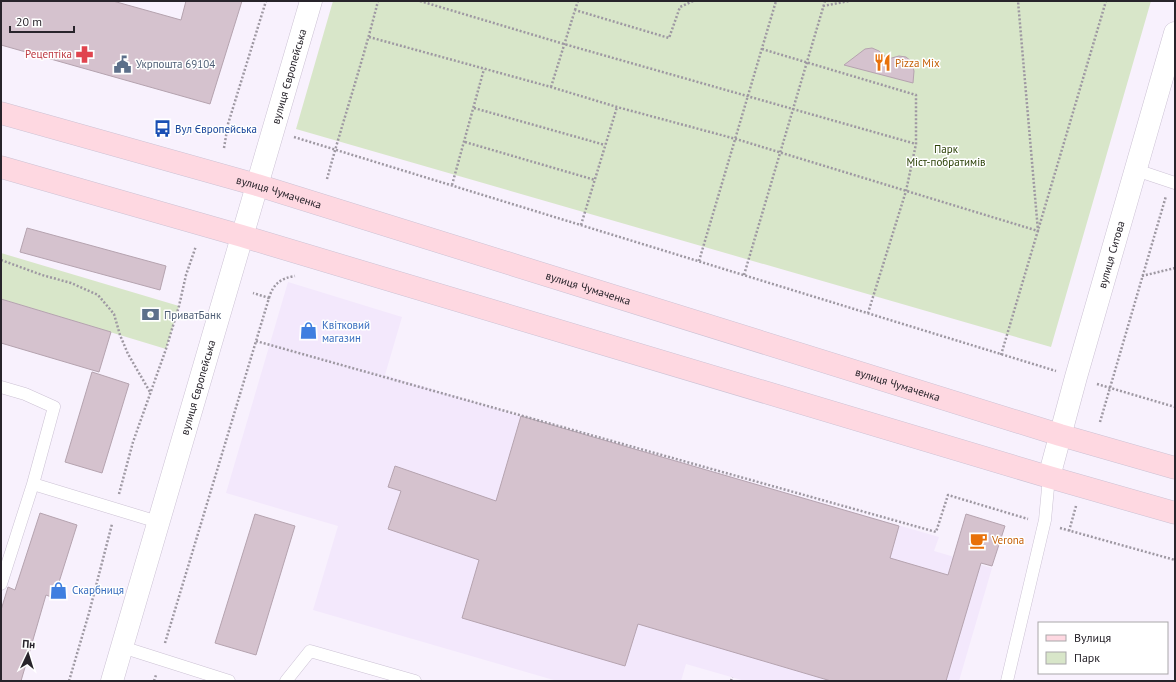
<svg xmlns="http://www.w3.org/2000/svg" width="1176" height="682" font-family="'PT Sans',sans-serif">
<rect width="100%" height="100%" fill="#f8f1fd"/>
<path fill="#f3e8fc" d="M288 282 402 317 385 375 521 416 939 537 934 551 992 568 959 681H745L686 664 681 681H557L313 610 338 526 226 493Z"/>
<path fill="#d8e6c9" d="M333 1H1151L1051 347 296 129Z
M1 253 179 306 166 349 1 299Z"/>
<path fill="#d5c2ce" stroke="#b5a3af" d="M1 1H113L181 20 186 1H242L210 104 1 45Z
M872 48 879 51 888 59 899 56 906 57 911 61 914 71 913 83 844 65 865 49Z
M27 228 166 266 160 290 20 252Z
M1 299 111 332 99 372 1 343Z
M92 372 129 384 102 473 65 462Z
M521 416 899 526 890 558 948 575 966 514 1005 526 992 566 981 563 946 681H831L638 624 625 666 462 618 479 560 388 529 401 491 388 487 395 466 496 501Z
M40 513 77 525 54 598 46 595 21 681H1V610L8 587 15 590Z
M255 514 295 526 256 655 215 643Z"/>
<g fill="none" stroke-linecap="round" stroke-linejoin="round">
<defs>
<path id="lane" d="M1136 170 1175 183
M1 387 25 394 54 407 33 484 158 522
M1 584 33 484
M122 647 229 681
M286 681 310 651 415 681
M1007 681 1045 520 1049 477"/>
<g id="street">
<path id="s1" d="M1049 477 1076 377 1175 33"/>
<path id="s2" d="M112 681 311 1"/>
</g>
<g id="secondary">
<path id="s3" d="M1 113 257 185 1060 435 1175 468"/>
<path d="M1 167 242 236 1049 477 1175 513"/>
</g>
</defs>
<use href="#lane" stroke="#ccc2d4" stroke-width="13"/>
<use href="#street" stroke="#ccc2d4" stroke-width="23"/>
<use href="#secondary" stroke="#ccc2d4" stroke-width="23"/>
<path stroke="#9e98a2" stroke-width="2.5" stroke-dasharray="2 2" stroke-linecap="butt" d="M420 1 564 44 916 144
M823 6 849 1
M575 10 578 1
M369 37 551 87 617 107 736 139 1038 231 1018 1
M762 49 916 95V144L906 191 868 313
M551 87 575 10 669 38 680 7 693 1
M474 108 605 145
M294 137 1056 371
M465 142 595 180
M224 148 228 124 266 1
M327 179C343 120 363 61 378 1
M452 185 484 69
M581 225 617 107
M1 260 42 275 71 283 98 295 114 314 120 335 128 354 150 392
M699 261 776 1
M744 275 825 1
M1142 276 1175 268
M269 298C273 284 281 278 295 276
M256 341 936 532 948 495 1028 519
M1001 355 1106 1
M1097 384 1175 407
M1100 422 1166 196
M119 494 133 442 166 349 179 306 186 275 196 246
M1060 528 1175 560
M1069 531 1076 506
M165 643 269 298 253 293
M69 681 89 613 112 524
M154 681 156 675
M731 681 732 677"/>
<use href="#lane" stroke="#fff" stroke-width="12"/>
<use href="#street" stroke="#fff" stroke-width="22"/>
<use href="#secondary" stroke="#fed8e1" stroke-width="22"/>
</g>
<defs>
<symbol id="pharmacy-bare" viewBox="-9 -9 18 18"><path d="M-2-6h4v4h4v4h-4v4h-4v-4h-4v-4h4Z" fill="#e0444e" stroke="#fff" stroke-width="2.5" paint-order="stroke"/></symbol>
<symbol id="restaurant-bare" viewBox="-9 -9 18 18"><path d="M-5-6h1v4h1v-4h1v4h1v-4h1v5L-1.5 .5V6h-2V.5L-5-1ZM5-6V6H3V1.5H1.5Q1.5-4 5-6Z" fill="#e8710a" stroke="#fff" stroke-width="2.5" paint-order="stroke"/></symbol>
<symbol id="civic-bare" viewBox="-9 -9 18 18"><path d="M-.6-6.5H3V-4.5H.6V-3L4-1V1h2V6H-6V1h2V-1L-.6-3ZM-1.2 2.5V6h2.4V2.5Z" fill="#5c6f8a" stroke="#fff" stroke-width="2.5" paint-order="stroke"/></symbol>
<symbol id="bus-bare" viewBox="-9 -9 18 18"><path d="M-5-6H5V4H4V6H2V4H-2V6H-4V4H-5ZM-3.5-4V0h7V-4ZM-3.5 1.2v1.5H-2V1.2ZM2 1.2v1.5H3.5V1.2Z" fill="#1a4fb4" stroke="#fff" stroke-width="2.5" paint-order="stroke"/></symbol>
<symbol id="bank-bare" viewBox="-9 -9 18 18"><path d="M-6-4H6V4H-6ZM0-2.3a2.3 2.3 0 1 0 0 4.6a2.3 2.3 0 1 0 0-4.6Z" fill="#5c6f8a" stroke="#fff" stroke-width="2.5" paint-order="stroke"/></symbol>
<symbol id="shop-bare" viewBox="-9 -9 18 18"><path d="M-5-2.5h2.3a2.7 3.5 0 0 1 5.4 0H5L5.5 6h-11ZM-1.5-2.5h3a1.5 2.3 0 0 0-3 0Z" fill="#3f7fe0" stroke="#fff" stroke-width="2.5" paint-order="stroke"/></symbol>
<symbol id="cafe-bare" viewBox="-9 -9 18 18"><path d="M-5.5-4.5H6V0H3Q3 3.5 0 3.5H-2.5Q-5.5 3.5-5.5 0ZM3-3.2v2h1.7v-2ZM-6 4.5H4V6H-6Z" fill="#e8710a" stroke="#fff" stroke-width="2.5" paint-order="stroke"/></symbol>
</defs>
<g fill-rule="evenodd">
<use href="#pharmacy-bare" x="72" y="42" width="25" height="25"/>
<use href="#restaurant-bare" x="870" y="50" width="25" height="25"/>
<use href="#civic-bare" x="110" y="52" width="25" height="25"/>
<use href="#bus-bare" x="150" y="116" width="25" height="25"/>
<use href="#bank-bare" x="138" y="302" width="25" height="25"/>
<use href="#shop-bare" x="296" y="318" width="25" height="25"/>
<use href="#cafe-bare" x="966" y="528" width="25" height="25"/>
<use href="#shop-bare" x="46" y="578" width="25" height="25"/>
</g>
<g text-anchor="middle" stroke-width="3" stroke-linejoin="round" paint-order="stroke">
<g font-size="11" fill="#be3a42" stroke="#fff" text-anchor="end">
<text x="72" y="58">Рецептіка</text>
</g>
<g font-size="11" fill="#c56008" stroke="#fff" text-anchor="start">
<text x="895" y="67">Pizza Mix</text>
<text x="992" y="544">Verona</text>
</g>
<g font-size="11" fill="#4e5e75" stroke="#fff" text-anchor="start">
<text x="136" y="68">Укрпошта 69104</text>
<text x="164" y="319">ПриватБанк</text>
</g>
<g font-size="11" fill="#28242b" stroke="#fff">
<text dy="4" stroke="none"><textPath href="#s2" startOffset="630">вулиця Європейська</textPath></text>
<text dy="4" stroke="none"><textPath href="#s3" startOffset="289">вулиця Чумаченка</textPath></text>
<text dy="4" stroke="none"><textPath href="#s1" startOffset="231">вулиця Ситова</textPath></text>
<text dy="4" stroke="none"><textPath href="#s3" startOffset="613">вулиця Чумаченка</textPath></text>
<text dy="4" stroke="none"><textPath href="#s3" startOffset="937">вулиця Чумаченка</textPath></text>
<text dy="4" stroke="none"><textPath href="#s2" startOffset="306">вулиця Європейська</textPath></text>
</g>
<g font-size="11" fill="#164399" stroke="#fff" text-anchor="start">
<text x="175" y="133">Вул Європейська</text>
</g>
<g font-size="11" fill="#2b4107" stroke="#fff">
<text x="946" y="153">Парк<tspan x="946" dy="13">Міст-побратимів</tspan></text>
</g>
<g font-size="11" fill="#366cbe" stroke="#fff" text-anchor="start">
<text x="322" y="329">Квітковий<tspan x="322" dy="13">магазин</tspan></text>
<text x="72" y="594">Скарбниця</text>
</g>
</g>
<rect width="1176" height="682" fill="none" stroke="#28242b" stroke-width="4"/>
<rect x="1038" y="622" width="130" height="52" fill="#ffffff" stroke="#a9a7aa"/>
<rect x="1046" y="635" width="20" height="6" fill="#fed8e1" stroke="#a9a7aa"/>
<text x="1074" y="642" font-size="12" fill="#28242b">Вулиця</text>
<rect x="1046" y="652" width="20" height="12" fill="#d8e6c9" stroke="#a9a7aa"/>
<text x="1074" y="662" font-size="12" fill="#28242b">Парк</text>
<g transform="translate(28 654) rotate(4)" stroke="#ffffff" stroke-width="3" paint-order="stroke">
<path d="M0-3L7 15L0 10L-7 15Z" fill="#28242b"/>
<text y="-6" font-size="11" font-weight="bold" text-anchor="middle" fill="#28242b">Пн</text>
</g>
<path d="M10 26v6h64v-6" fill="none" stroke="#28242b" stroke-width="2"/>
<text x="16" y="26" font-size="12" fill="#28242b" stroke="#ffffff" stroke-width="3" paint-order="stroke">20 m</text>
</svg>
